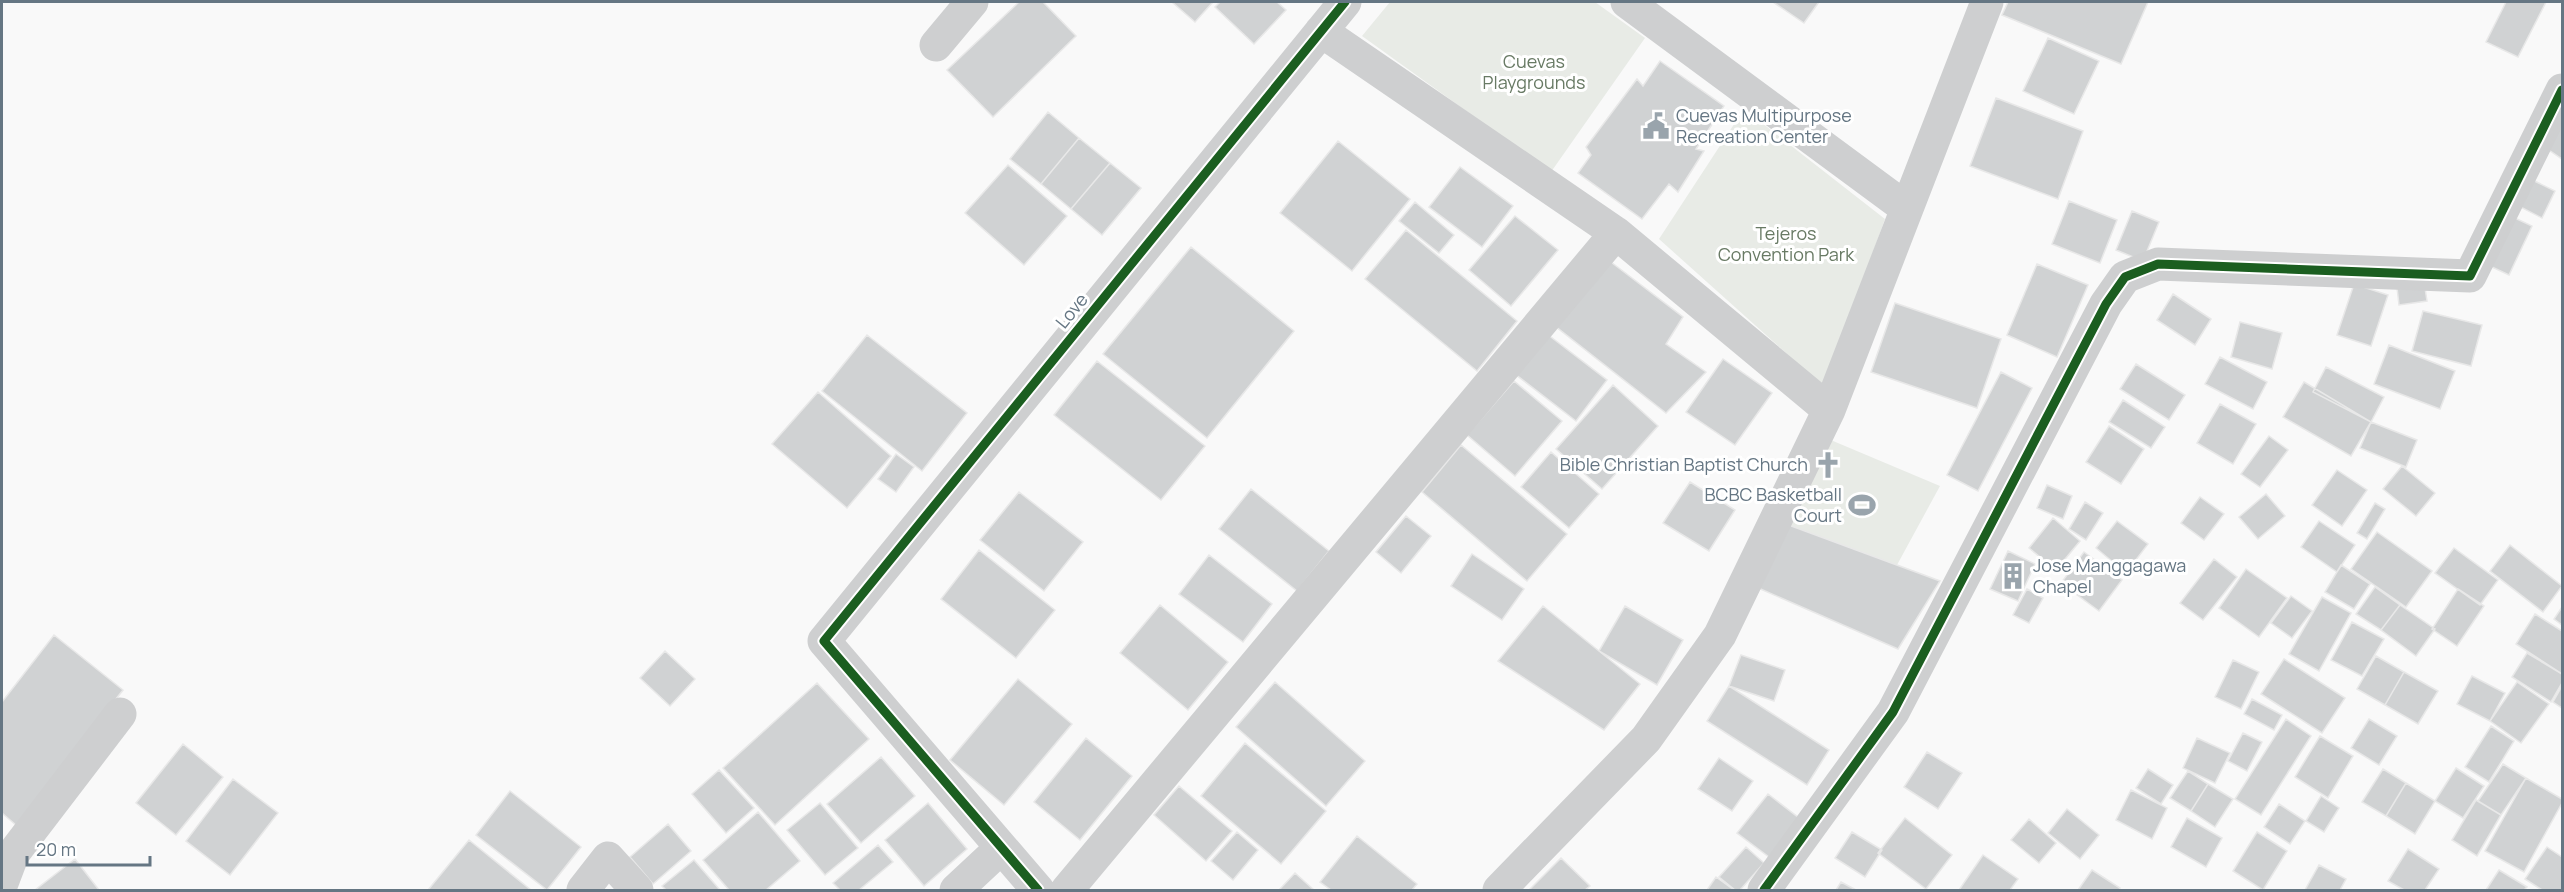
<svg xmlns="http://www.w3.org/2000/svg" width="2564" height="892" font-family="Manrope,sans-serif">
<rect width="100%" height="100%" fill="#f9f9f9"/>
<path fill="#e8ebe6" d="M1390 2H1595L1645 38 1551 172 1362 36Z
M1744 109 1885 219 1824 387 1659 239Z
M1826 438 1940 486 1897 565 1786 524Z"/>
<path fill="#d0d2d3" stroke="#e8e8e8" stroke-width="1.5" d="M1019 2H1043L1076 36 993 117 947 70Z
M1172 2H1213L1195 22Z
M1220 2H1277L1286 10 1254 44 1215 7Z
M1773 2H1819L1804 23Z
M2008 2H2148L2121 64 2002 15Z
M2506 2H2546L2518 57 2486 42Z
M2048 38 2099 61 2074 114 2023 91Z
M1660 61 1724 106 1696 149 1704 151 1678 192 1669 184 1642 219 1578 173 1591 155 1586 147 1637 79 1643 86Z
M1996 98 2083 131 2058 199 1970 166Z
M1048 112 1079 138 1041 184 1010 159Z
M2562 121V159L2546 148Z
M1079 138 1110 163 1071 209 1041 184Z
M1338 141 1410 199 1352 271 1280 213Z
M1110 163 1141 188 1102 235 1071 209Z
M1008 165 1067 216 1024 265 965 213Z
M1460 167 1513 206 1482 247 1429 207Z
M2520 174 2555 191 2542 218 2507 200Z
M2069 201 2117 220 2100 263 2052 244Z
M1415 202 1454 235 1439 253 1399 221Z
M2132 211 2159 222 2143 261 2116 250Z
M2500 211 2532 226 2509 275 2477 260Z
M1515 216 1558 250 1511 306 1469 270Z
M1406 230 1517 321 1477 371 1365 279Z
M1191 247 1294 331 1207 438 1103 354Z
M1607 259 1683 317 1666 344 1706 372 1666 413 1555 326Z
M2037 264 2088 285 2057 357 2007 335Z
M2423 275 2427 301 2399 305 2396 279Z
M2354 284 2388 295 2371 346 2337 335Z
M2173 294 2211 319 2195 345 2157 320Z
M1895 303 2001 339 1977 408 1871 372Z
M2423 311 2482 325 2471 366 2412 351Z
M2240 322 2282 333 2272 369 2231 357Z
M1547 334 1607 380 1576 421 1515 374Z
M867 335 967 413 922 471 822 391Z
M2389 345 2455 371 2440 409 2374 384Z
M2220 357 2267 382 2253 409 2205 384Z
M1723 359 1772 393 1735 445 1686 412Z
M1097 361 1205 446 1161 500 1054 415Z
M2136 364 2185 395 2169 420 2120 389Z
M2326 367 2384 397 2371 422 2313 392Z
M2001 372 2032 388 1978 491 1947 475Z
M1514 381 1562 421 1515 476 1467 435Z
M2304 382 2371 422 2351 456 2283 417Z
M1613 385 1658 426 1602 489 1556 449Z
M818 392 891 456 847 508 772 444Z
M2123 400 2165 427 2151 448 2109 422Z
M2220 404 2256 424 2233 464 2197 443Z
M2371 422 2417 440 2406 467 2360 448Z
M2109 426 2144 449 2121 484 2086 462Z
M2269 436 2288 450 2260 487 2241 474Z
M1461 445 1567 534 1527 581 1422 492Z
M1551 452 1599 494 1569 528 1521 487Z
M896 454 914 467 896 492 878 479Z
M2402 466 2435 493 2416 516 2383 489Z
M2337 470 2367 490 2342 526 2312 505Z
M1690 482 1735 510 1709 551 1663 523Z
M2047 485 2072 496 2063 519 2037 508Z
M1251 489 1329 551 1297 591 1219 529Z
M1019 492 1083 542 1044 591 980 540Z
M2266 494 2285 516 2258 539 2239 517Z
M2200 497 2224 514 2204 540 2181 523Z
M2085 502 2103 513 2086 540 2069 529Z
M2375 503 2385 509 2367 539 2357 533Z
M1406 516 1431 536 1401 573 1376 552Z
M2053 518 2080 541 2056 570 2029 548Z
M2117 521 2148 544 2126 573 2096 548Z
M2319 521 2355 545 2337 572 2301 547Z
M1786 524 1940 581 1898 649 1756 587Z
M2377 532 2432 571 2406 607 2351 569Z
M2510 545 2562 586 2543 612 2490 571Z
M2454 548 2498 580 2480 605 2435 573Z
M979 550 1055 610 1016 658 941 599Z
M2008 551 2035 564 2018 601 1990 589Z
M2084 552 2122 580 2099 611 2061 583Z
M1472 554 1524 589 1502 620 1451 586Z
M1209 555 1272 604 1243 642 1179 594Z
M2214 559 2237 577 2203 620 2180 603Z
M2341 565 2370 584 2354 609 2325 592Z
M2246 569 2287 598 2259 637 2219 608Z
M2375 587 2400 605 2381 630 2356 614Z
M2027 589 2043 598 2029 623 2013 615Z
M2458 589 2484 606 2457 646 2432 629Z
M2291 596 2312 611 2292 638 2271 623Z
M2322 597 2351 613 2319 671 2289 654Z
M1160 605 1228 662 1188 710 1120 653Z
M2400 605 2435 629 2416 656 2381 630Z
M1543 606 1640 684 1604 730 1498 661Z
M1625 606 1683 640 1657 685 1599 651Z
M2562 607V625L2554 619Z
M2535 614 2562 631V674L2516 644Z
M2352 622 2384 639 2362 676 2331 660Z
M54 635 123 690 17 826 2 813V702Z
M665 651 695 679 670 706 640 678Z
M2527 653 2562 674V683L2551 702 2512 677Z
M1741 655 1785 670 1774 701 1729 686Z
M2376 656 2404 672 2385 705 2357 689Z
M2284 659 2345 698 2322 733 2261 694Z
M2233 660 2259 672 2241 709 2215 697Z
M2404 672 2438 691 2418 724 2385 705Z
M2472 676 2505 693 2490 721 2457 704Z
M1018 679 1072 724 1004 805 950 760Z
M1275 682 1365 761 1326 806 1236 727Z
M2517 682 2549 704 2521 743 2490 721Z
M817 683 869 739 775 825 723 768Z
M1729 686 1829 750 1807 785 1707 721Z
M2562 686V708L2553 702Z
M2252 699 2282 715 2274 730 2244 714Z
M2286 719 2311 736 2261 815 2235 799Z
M2369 719 2397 736 2379 765 2351 748Z
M2491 726 2514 741 2489 782 2465 767Z
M2243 733 2262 742 2247 771 2228 761Z
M2320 736 2353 756 2328 798 2295 777Z
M1086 738 1132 776 1080 840 1034 802Z
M2197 738 2230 753 2215 783 2183 768Z
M1245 743 1326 811 1281 864 1201 796Z
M183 744 223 777 176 835 136 803Z
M1927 752 1962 773 1938 809 1904 787Z
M881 757 915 796 861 843 827 804Z
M1719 758 1753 781 1732 811 1698 789Z
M2503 764 2526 778 2501 815 2478 801Z
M2456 768 2484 786 2463 818 2435 801Z
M2148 769 2173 785 2161 804 2136 788Z
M2383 769 2406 783 2386 816 2362 802Z
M719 770 754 808 726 833 692 794Z
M2188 771 2208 784 2191 811 2170 798Z
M2526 778 2562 799V803L2524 872 2485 851Z
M233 779 278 813 230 875 186 841Z
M2406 783 2435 801 2415 834 2386 816Z
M2208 784 2233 799 2215 827 2191 811Z
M1179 786 1232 831 1206 861 1154 815Z
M2131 790 2167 808 2152 839 2116 820Z
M510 791 581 847 547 890 476 835Z
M1768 794 1799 818 1769 857 1737 833Z
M2321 796 2339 808 2324 832 2306 821Z
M2476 800 2501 815 2477 856 2452 840Z
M820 803 858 848 825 875 787 830Z
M928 803 967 849 924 886 885 840Z
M2279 804 2305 821 2290 844 2264 827Z
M2067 809 2099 835 2080 859 2048 833Z
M758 812 800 861 766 890H729L703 860Z
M1905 818 1952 855 1926 889 1878 853Z
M2187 818 2222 838 2206 867 2171 847Z
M2029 819 2056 843 2039 863 2011 840Z
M668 824 691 851 653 884 630 857Z
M1237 832 1258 850 1233 880 1211 861Z
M1852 832 1882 850 1865 877 1835 858Z
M2257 832 2287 851 2263 890 2233 871Z
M1357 836 1417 884 1412 890H1331L1320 882Z
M469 840 531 890H428Z
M878 845 893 862 859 890H840L833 883Z
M1746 847 1764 863 1740 890H1735L1719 877Z
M2547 847 2562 857V890H2542L2525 879Z
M2408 849 2439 869 2425 890H2404L2388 881Z
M1983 855 2018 879 2010 890H1959Z
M1561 858 1590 886 1585 890H1529Z
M75 859 99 890H35Z
M694 860 720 890H666L662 886Z
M2319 865 2346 879 2340 890H2305Z
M2092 870 2120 888 2119 890H2078Z
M2499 870 2527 887 2524 890H2486Z
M1295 873 1314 890H1279Z
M1716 877 1734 890H1707Z
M1841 882 1856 890H1836Z"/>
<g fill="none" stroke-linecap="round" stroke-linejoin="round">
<path stroke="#cecfd0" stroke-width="33" d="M1627 2 1906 208
M1321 31 1616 233 1829 410
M936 45 972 2
M2 883 13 854 120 714
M583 890 608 858 637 890
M956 890 1000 849
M1038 890 824 641 1345 2
M1067 890 1616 233
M1499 890 1646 739 1720 635 1829 410 1987 2
M1764 890 1893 712 2106 304 2125 277 2158 264 2470 276 2562 90"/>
<defs>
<path id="cycleway" d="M1038 890 824 641 1345 2
M1764 890 1893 712 2106 304 2125 277 2158 264 2470 276 2562 90"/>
</defs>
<use href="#cycleway" stroke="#fff" stroke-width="13"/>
<use href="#cycleway" stroke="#1b5e20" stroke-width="9"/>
</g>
<defs>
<symbol id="civic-bare" viewBox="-9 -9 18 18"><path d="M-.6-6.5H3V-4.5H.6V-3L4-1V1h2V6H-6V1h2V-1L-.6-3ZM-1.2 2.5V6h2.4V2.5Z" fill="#99a4ac" stroke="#fff" stroke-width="2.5" paint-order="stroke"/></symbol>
<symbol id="church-bare" viewBox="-9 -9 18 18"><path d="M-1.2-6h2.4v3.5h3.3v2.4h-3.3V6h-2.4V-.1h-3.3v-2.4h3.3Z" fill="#99a4ac" stroke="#fff" stroke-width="2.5" paint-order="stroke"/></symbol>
<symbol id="stadium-bare" viewBox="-9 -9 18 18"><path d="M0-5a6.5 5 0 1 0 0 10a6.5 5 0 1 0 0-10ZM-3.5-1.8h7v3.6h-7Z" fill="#99a4ac" stroke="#fff" stroke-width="2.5" paint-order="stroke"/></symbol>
<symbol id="building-bare" viewBox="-9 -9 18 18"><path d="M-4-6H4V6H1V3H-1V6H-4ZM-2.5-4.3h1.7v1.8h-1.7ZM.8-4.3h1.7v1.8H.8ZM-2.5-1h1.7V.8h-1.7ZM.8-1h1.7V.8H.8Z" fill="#99a4ac" stroke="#fff" stroke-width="2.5" paint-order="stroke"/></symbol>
</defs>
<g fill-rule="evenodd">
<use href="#civic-bare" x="1637" y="107" width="38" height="38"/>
<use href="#church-bare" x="1809" y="446" width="38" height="38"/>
<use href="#stadium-bare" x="1843" y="486" width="38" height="38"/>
<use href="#building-bare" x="1994" y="557" width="38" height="38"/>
</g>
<g text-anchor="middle" stroke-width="6" stroke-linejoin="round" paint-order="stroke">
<g font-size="18" fill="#687a64" stroke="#fff">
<text x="1534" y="68">Cuevas<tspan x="1534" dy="21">Playgrounds</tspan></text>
<text x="1786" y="240">Tejeros<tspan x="1786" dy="21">Convention Park</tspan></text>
</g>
<g font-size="18" fill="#657683" stroke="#fff" text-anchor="start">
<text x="1676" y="122">Cuevas Multipurpose<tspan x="1676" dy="21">Recreation Center</tspan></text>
<text x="1808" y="471" text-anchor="end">Bible Christian Baptist Church</text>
<text x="1842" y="501" text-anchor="end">BCBC Basketball<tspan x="1842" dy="21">Court</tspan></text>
<text x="2033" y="572">Jose Manggagawa<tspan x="2033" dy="21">Chapel</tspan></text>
</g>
<g font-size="18" fill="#657683" stroke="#fff">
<text transform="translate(1072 311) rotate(-51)" y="6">Love</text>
</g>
</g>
<rect width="2564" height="892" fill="none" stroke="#657683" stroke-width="6"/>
<path d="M27 856v9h123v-9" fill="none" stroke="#657683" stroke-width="3"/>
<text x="36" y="856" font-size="18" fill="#657683" stroke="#ffffff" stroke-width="4.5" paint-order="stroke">20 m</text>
</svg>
